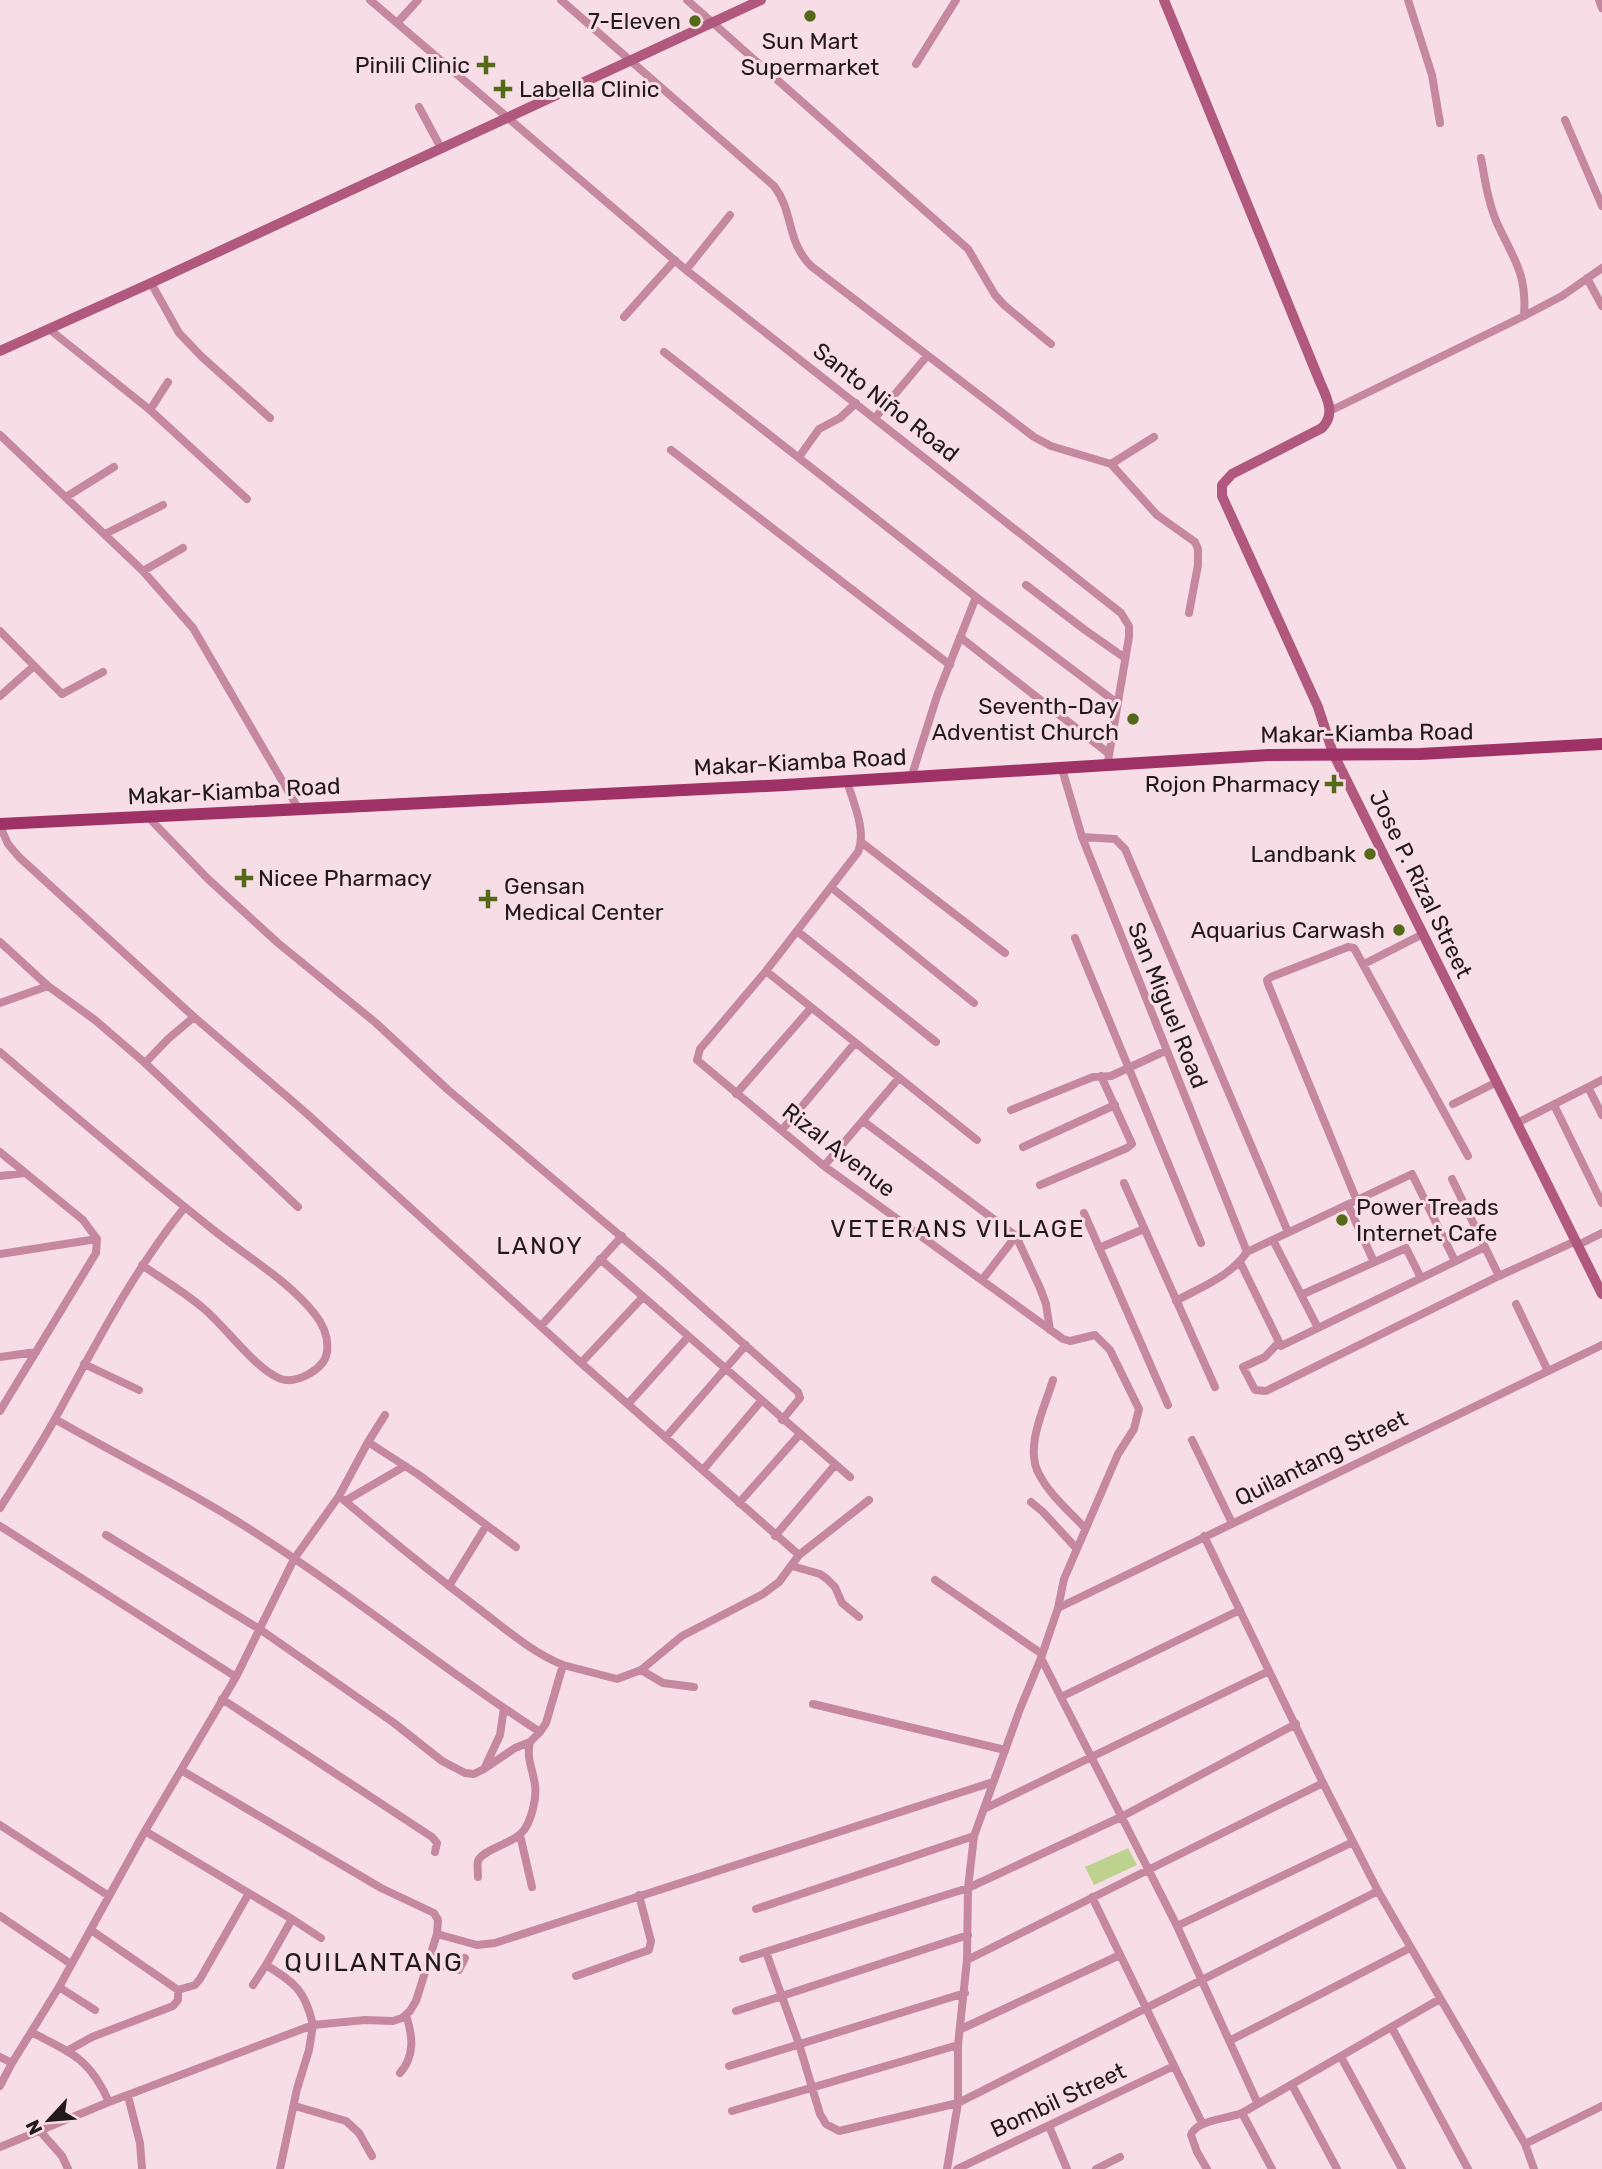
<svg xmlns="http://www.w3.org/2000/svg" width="1602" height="2169" font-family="Rubik,sans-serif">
<rect width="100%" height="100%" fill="#f7dee6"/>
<path fill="#bdd28f" d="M1128 1848 1137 1865 1094 1885 1085 1867Z"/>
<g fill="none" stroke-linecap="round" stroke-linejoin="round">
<path stroke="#c5889f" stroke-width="8" d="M370 0 686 270 1121 613 1129 626V637L1107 767
M561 0 774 186C794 212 786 241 811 266L1034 437 1051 446 1111 464 1157 515 1195 542 1198 549V565L1189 613
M687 0 968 249 995 295 1004 305 1051 344
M1408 0 1432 75 1440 123
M1599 0 1602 8
M397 23 418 0
M916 64 956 0
M419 107 441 148
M1565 120 1602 206
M1481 158C1485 180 1488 202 1497 223 1514 260 1527 273 1524 316
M686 270 730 215
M1587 278 1602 306
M151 283 179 333 202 357 270 418
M624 317 675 260
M49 329 150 410 247 499
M664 352 976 597 937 696 911 778
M150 410 168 382
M1330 411 1524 316 1562 296 1602 268
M875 418 927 356
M0 435 143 571 193 628 298 808
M671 450 950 665
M799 457 819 429 840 418 856 403
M1111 464 1154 437
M66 497 114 467
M105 534 163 505
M143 571 183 548
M1026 585 1085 630 1125 658
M976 597 1117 703
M0 631 62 694 103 672
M960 637 1108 753
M0 696 34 666
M1062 769 1082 837 1247 1252
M847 781C853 802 867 831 858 852L766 971 700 1049 697 1060 824 1166 1063 1339 1070 1341 1095 1335 1110 1350 1139 1409 1134 1429 1118 1454 1064 1579 1058 1608 1041 1658 1020 1709 974 1836 968 1888 967 1960 958 2045V2103L947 2169
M149 818 208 879 278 943 376 1023 447 1089 663 1272 798 1392 800 1398 782 1420
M0 826 8 844 19 857 194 1017 305 1112 581 1363 799 1555
M1082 837 1115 839 1125 849 1288 1232
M861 842 1005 953
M832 888 974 1003
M797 931 936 1042
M1075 938 1201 1243
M0 942 48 986 95 1020 145 1063
M1364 964 1423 934
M766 971 977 1140
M0 1003 48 986
M194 1017 168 1039 145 1063 298 1207
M0 1052C71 1113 143 1174 216 1232 249 1258 287 1280 314 1313 323 1324 329 1337 327 1352 325 1369 297 1384 281 1379 256 1370 225 1326 203 1308 184 1292 162 1279 142 1265
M1588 1087 1602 1115
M736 1094 811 1008
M1453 1104 1497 1082
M1554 1105 1602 1203
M1011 1110 1093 1077 1111 1076 1165 1051
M863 1121 1016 1236 1040 1288 1046 1304 1050 1330
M1517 1123 1602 1080
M782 1130 855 1043
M1023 1147 1115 1105
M0 1152 83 1220 97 1239 96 1253 0 1411
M824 1166 899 1078
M0 1176 25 1173
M1452 1179 1499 1276
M1124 1183 1215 1387
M1040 1185 1127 1148 1132 1144 1101 1076
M1357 1201 1268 984 1267 980 1271 977 1348 947 1354 948 1468 1156
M1348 1205 1374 1262
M1084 1213 1168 1405
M1273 1240 1318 1328
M1578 1245 1602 1233
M1099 1248 1144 1229
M0 1254 97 1239
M600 1259 850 1477
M1240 1262 1281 1346 1485 1247
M982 1280 1016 1236
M1301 1295 1406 1248 1421 1278
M1176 1301C1201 1287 1231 1276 1247 1252L1412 1174 1455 1261
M1516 1304 1548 1371
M541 1326 622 1236
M1279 1342 1265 1357 1243 1367 1255 1390 1266 1391 1499 1276 1576 1241
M0 1357 36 1352
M581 1363 642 1298
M84 1364 139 1390
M1053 1380C1045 1407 1024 1447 1039 1474 1049 1494 1069 1511 1085 1528
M628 1404 688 1337
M55 1419C115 1454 177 1484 235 1520 341 1585 436 1665 540 1732
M666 1437 746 1345
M1192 1440 1232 1523
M368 1442 419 1475 516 1547
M703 1470 761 1401
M339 1496C386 1536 434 1575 483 1612 508 1631 533 1653 563 1665
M345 1501 405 1466
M1031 1502 1043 1512 1076 1548
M739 1503 800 1434
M0 1508C19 1478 39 1448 56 1417 96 1344 133 1271 185 1207
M0 1526 236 1677
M106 1535 261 1630 394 1723 442 1761 465 1773 474 1774 484 1769 515 1748 530 1742 540 1732 546 1723 563 1665 617 1679 641 1670 682 1636 763 1594 779 1582 799 1555 869 1500
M775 1536 835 1465
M1204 1536 1323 1783 1378 1891 1525 2144 1534 2169
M792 1566 820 1574 827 1579 835 1587 842 1603 859 1617
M935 1580 1042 1654
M449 1586 486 1526
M1058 1608 1602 1345
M1041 1658 1177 1926 1258 2104
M641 1670 663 1683 694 1687
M1061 1697 1240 1610
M222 1699 432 1837 437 1843 435 1852
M813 1704 1005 1750
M485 1767 500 1735 504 1708
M181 1770 381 1888 434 1913 438 1920 437 1934 416 2001 410 2011 402 2018 393 2021 365 2020 313 2025 309 2050 297 2089 280 2169
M984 1809 1269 1671
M0 1825 109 1896
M520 1835 532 1887
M478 1877C478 1872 477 1865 478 1861 483 1848 517 1844 526 1827 532 1817 537 1796 535 1785 533 1770 526 1758 530 1742
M1092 1897 1202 2123
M756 1909 974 1836
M0 1916 71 1964
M292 1919 321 1938
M1177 1926 1353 1842
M91 1930 178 1990 195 1985 200 1979 249 1893
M437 1934 477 1945 495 1943 993 1782
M766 1952 799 2044 820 2114 826 2124 839 2131 958 2103 1378 1891
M743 1959 968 1888 1121 1817 1296 1724
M967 1960 1323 1783
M428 1962 459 1970 465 1958
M576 1976 649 1950 651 1941 639 1895
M253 1985 266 1965
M59 1987 95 2010
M736 2011 968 1935
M1392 2028 1468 2169
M961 2029 1120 1955
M31 2032C71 2053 90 2058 109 2102
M1229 2041 1410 1948
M67 2051 92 2037 173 2006 178 2000V1990
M0 2057 12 2063
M1341 2057 1402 2169
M729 2066 965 1993
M400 2073C415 2056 413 2036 406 2015
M1292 2085 1337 2169
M0 2086 12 2063 59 1987 145 1831 236 1677 294 1559 339 1496 368 1442 385 1415
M128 2096 140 2143 142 2169
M295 2106 346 2121 359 2133 372 2156
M732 2111 958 2045
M1242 2113 1272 2169
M1049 2126 1067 2169
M40 2131 62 2156 68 2169
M1525 2144 1602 2106
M0 2147 109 2102 313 2025C305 1990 295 1983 266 1965L292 1919 145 1831
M957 2169 1174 2066
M1096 2169 1120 2157
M1207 2169 1197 2152 1191 2135C1196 2120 1227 2119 1242 2113L1440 1999"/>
<path stroke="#b0587d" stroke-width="10" d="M1164 0 1320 382C1327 398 1336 414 1322 428L1232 474 1222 485V496L1318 707 1333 753 1602 1294
M0 351 151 283 761 0"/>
<path stroke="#9e3165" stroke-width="12" d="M0 824 785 785 1269 755 1420 754 1602 744"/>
</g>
<g fill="#556a18" stroke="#f7dee6" stroke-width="2.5">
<circle cx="810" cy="16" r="7"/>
<circle cx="695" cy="21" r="7"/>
<path d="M482.5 54.5h7v7h7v7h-7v7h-7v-7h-7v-7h7z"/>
<path d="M499.5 78.5h7v7h7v7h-7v7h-7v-7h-7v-7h7z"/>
<circle cx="1133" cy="719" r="7"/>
<path d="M1330.5 773.5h7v7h7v7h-7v7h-7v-7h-7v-7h7z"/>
<circle cx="1370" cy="854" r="7"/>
<path d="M240.5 867.5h7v7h7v7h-7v7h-7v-7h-7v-7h7z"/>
<path d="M484.5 888.5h7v7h7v7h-7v7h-7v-7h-7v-7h7z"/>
<circle cx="1399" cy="930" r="7"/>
<circle cx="1342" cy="1220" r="7"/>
</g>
<g text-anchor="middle" stroke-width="6" stroke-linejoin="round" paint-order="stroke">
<g font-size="23" fill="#21191c" stroke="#f7dee6" text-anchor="end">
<text x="681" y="29">7-Eleven</text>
<text x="810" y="49" text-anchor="middle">Sun Mart<tspan x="810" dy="26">Supermarket</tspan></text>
<text x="470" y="73">Pinili Clinic</text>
<text x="519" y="97" text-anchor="start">Labella Clinic</text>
<text x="1119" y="714">Seventh-Day<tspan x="1119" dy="26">Adventist Church</tspan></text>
<text x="1320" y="792">Rojon Pharmacy</text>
<text x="1356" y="862">Landbank</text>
<text x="258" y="886" text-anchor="start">Nicee Pharmacy</text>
<text x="504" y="894" text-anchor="start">Gensan<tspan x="504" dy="26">Medical Center</tspan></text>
<text x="1385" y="938">Aquarius Carwash</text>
<text x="1356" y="1215" text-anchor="start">Power Treads<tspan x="1356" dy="26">Internet Cafe</tspan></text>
</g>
<g font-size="23" fill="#21191c" stroke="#f7dee6">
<text transform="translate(886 402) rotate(38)" y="8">Santo Niño Road</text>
<text transform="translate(1367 733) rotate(-1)" y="8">Makar-Kiamba Road</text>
<text transform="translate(800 762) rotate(-3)" y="8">Makar-Kiamba Road</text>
<text transform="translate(234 791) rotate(-3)" y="8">Makar-Kiamba Road</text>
<text transform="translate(1421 884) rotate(64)" y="8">Jose P. Rizal Street</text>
<text transform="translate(1168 1005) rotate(68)" y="8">San Miguel Road</text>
<text transform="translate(839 1150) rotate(38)" y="8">Rizal Avenue</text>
<text transform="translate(1321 1458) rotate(-26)" y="8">Quilantang Street</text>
<text transform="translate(1058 2100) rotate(-25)" y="8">Bombil Street</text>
</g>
<g font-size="24" letter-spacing="2" fill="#21191c" stroke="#f7dee6">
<text x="958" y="1237">VETERANS VILLAGE</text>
<text x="540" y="1254">LANOY</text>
</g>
<g font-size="26" letter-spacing="2" fill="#21191c" stroke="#f7dee6">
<text x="374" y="1971">QUILANTANG</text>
</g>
</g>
<g transform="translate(49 2120) rotate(244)" stroke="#f7dee6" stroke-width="5" paint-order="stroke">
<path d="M0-5L12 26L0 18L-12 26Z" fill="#21191c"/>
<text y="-10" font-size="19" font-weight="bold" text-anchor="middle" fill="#21191c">N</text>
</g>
</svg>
